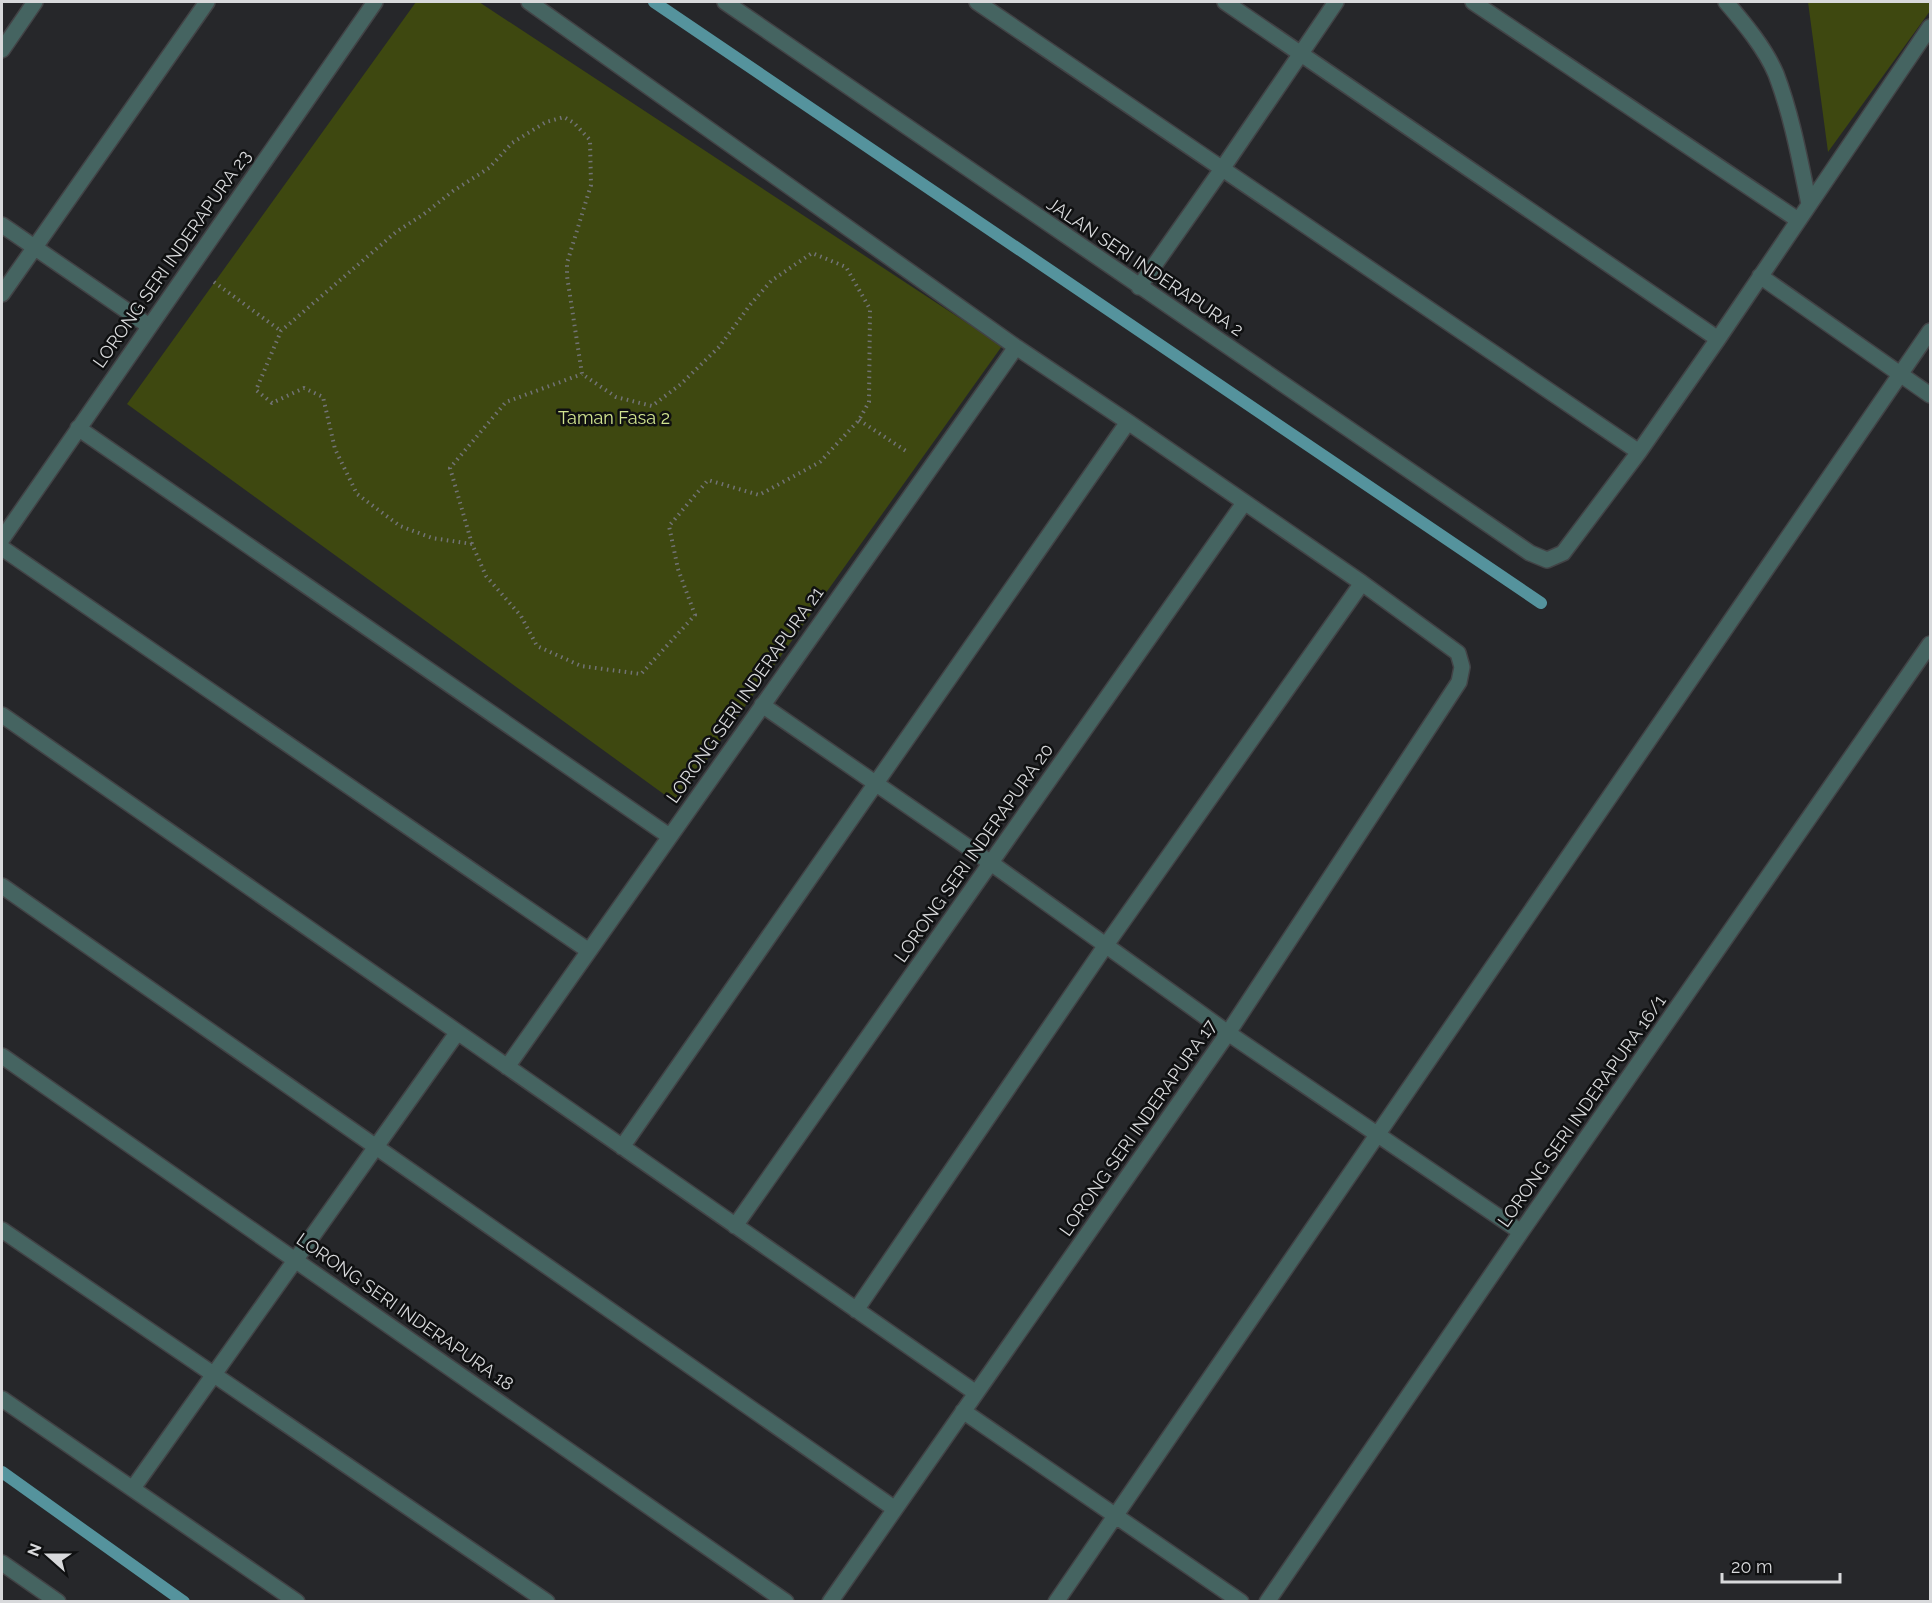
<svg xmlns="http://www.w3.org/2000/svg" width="1932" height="1603" font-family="Raleway,sans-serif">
<rect width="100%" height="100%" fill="#26272a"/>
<path fill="#3e4810" d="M416 2H479L1002 346 676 803 127 404Z
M1808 2H1930V11L1828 152Z"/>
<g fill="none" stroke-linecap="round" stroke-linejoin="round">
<path stroke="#55939d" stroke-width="12" d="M654 2 1541 603
M2 1472 184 1602"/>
<defs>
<path id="minor" d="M529 2 1016 347 1128 422 1362 583 1458 653 1462 667 1459 682 1228 1033 830 1602
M725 2 1530 553 1547 560 1563 553 1639 452 1718 339 1930 27
M977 2 1639 452
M1225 2 1718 339
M1473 2 1798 220
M1726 2C1744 23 1765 48 1776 74 1792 116 1800 161 1809 204
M2 50 35 2
M2 225 149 326
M1760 276 1930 395
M1139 287 1222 169 1336 2
M2 294 207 2
M78 428 669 836
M2 539 375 2
M2 548 589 951
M762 705 991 863 1228 1033 1521 1232
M2 715 976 1393
M2 886 895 1509
M2 1056 786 1602
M507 1067 1016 347
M622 1147 1128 422
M735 1226 1244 503
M2 1230 547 1602
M856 1310 1106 945 1362 583
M2 1399 297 1602
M963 1411 1241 1602
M133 1488 457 1033
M2 1563 58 1602
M1056 1602 1930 331
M1267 1602 1521 1232 1930 644"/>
</defs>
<use href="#minor" stroke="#424346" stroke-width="18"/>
<path stroke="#727375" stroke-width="4" stroke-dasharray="1.5 4.5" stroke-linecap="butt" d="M214 282 281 331
M859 420 909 453
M472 544 432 538 400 526 357 494 335 449 323 397 304 388 272 403 256 390 281 331 396 232 424 214 453 191 489 168 512 143 546 122 564 117 574 123 590 140 591 185 567 263V276L582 374 616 397 652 406 681 384 719 347 750 305 771 281 812 253 846 267 870 309 869 402 859 420 820 462 759 495 708 480 669 526 678 569 695 615 641 674 581 666 537 646 521 616 486 576 472 544 450 468 506 402 582 374"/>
<use href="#minor" stroke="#456461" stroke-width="15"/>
</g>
<g text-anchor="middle" stroke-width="5" stroke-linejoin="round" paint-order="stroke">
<g font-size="18" fill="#d8d9db" stroke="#0f1011">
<text transform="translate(172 259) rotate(-55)" y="6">LORONG SERI INDERAPURA 23</text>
<text transform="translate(1145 267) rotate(34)" y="6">JALAN SERI INDERAPURA 2</text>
<text transform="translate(745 695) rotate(-55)" y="6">LORONG SERI INDERAPURA 21</text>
<text transform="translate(974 853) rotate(-55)" y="6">LORONG SERI INDERAPURA 20</text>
<text transform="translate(1582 1111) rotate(-55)" y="6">LORONG SERI INDERAPURA 16/1</text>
<text transform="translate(1138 1128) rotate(-55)" y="6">LORONG SERI INDERAPURA 17</text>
<text transform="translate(405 1312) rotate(35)" y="6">LORONG SERI INDERAPURA 18</text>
</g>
<g font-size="18" fill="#d2e590" stroke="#0f1011">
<text x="614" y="424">Taman Fasa 2</text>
</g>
</g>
<rect width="1932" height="1603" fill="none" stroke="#d8d9db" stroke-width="6"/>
<g transform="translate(48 1555) rotate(291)" stroke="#0f1011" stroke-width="4.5" paint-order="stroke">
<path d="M0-4.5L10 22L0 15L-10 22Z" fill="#d8d9db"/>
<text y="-9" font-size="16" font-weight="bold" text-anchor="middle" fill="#d8d9db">N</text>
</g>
<path d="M1722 1573v9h118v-9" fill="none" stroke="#d8d9db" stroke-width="3"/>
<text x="1731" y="1573" font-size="18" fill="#d8d9db" stroke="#0f1011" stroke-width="4.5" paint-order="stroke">20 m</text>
</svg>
